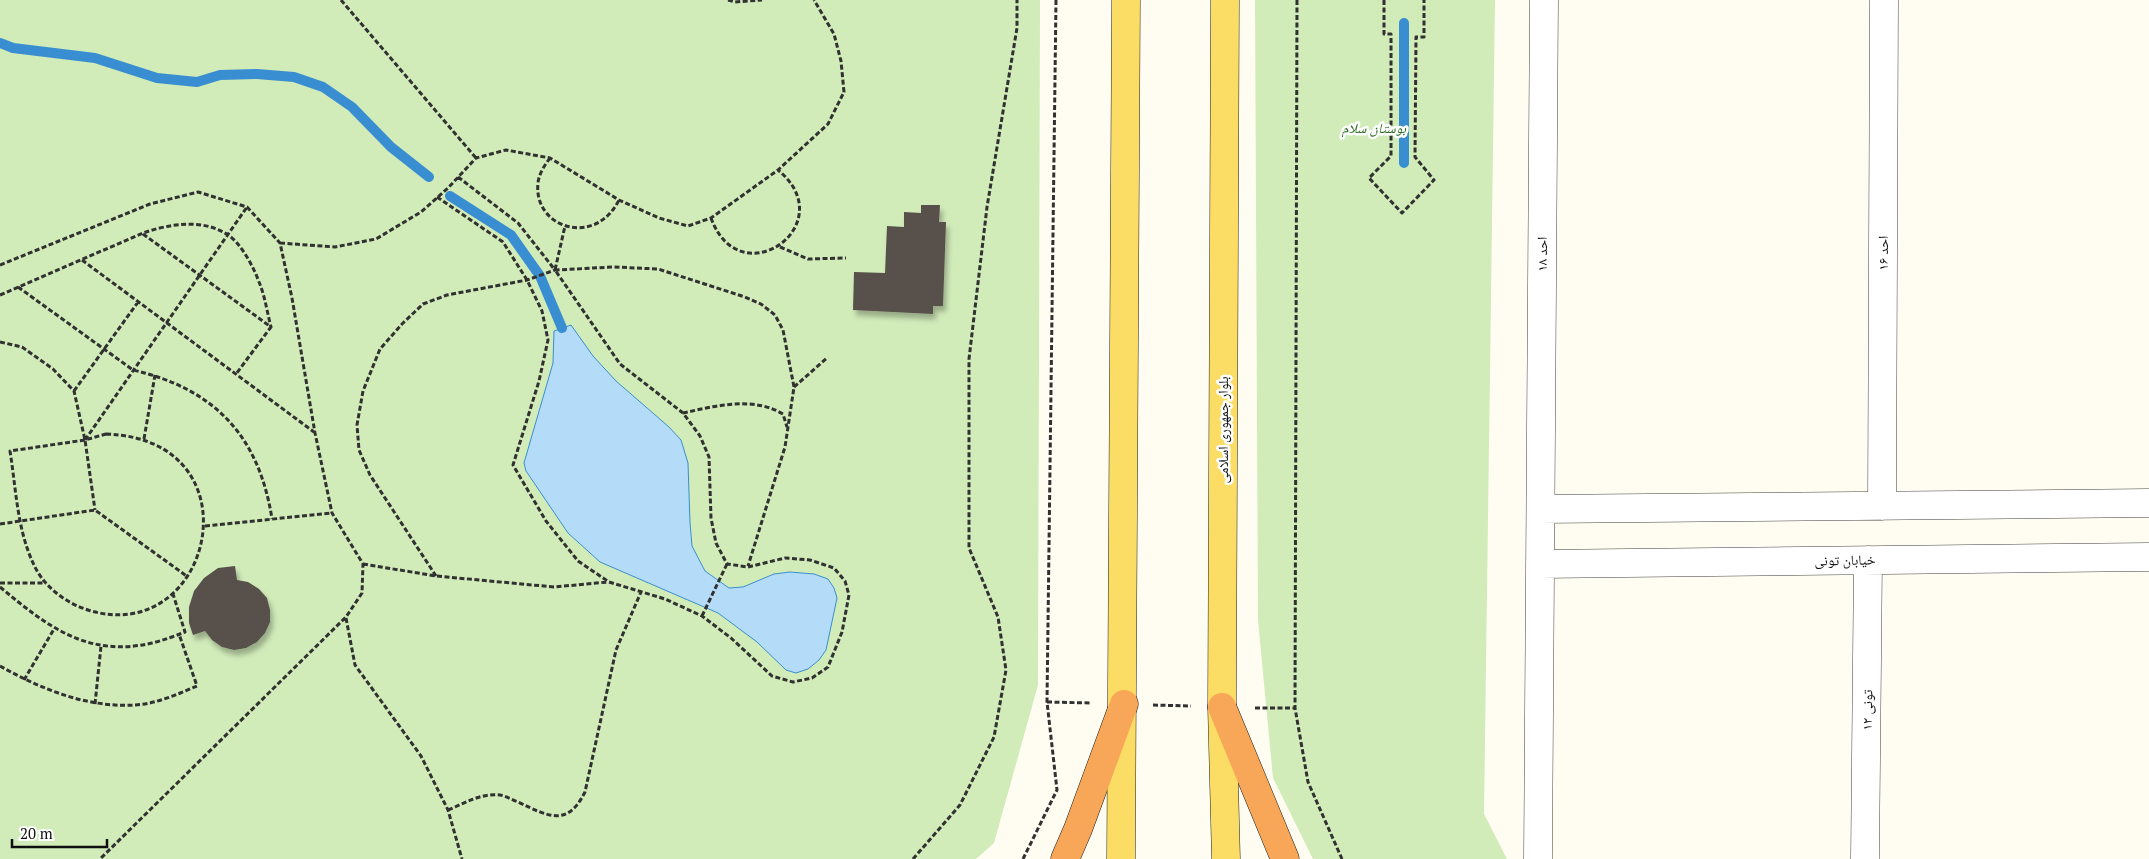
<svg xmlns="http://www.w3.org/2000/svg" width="2149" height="859" font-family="'PT Serif','Noto Naskh Arabic',serif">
<defs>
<filter id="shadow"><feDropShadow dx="3" dy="5.5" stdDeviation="2.5" flood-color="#0004"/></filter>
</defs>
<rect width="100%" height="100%" fill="#fffdf1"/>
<path fill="#d1ebb9" d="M0 0H1040L1038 685 994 843 976 859H0Z
M1255 0H1495L1484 814 1507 859H1313L1273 778 1258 620Z"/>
<path fill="#b4dcf8" stroke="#398ed1" d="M571 325 593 356 616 381 669 427 681 440 688 463 690 523 692 546 705 571 729 588 743 587 774 574 790 572 814 574 828 579 834 588 837 598 826 650 819 660 808 669 796 673 786 670 757 642 718 613 600 562 568 533 526 471 524 463 553 363 554 331Z"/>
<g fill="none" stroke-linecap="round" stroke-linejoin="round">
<path stroke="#398ed1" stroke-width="10" d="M0 43 13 48 95 58 157 78 197 82 220 75 257 74 294 77 323 87 352 107 391 147 429 177
M1404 163V23
M450 196 511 235 540 276 562 328"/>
</g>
<path fill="#58514b" filter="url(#shadow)" d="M921 205H940L939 222H946L943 306H933V314L853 310 854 272 885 273 887 226 904 227V212L921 213Z
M235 566 237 580 248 582 259 589 267 598 270 610V622L265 633 257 642 246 648 234 650 222 647 212 640 205 631 193 635 189 623V607L194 591 204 578 218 568Z"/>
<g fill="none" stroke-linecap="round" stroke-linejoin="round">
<defs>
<path id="minor" d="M1882 506 1884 0
M1541 509 2149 503
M1540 564 2149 557
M1538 859 1544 0
M1865 859 1868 560"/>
<path id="major" d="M1225 0 1222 707 1226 859
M1121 859 1126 0"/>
<path id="highway" d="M1222 707 1285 859
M1065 859 1078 829 1124 704"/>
</defs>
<use href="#minor" stroke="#424242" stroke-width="29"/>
<use href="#major" stroke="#202020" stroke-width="29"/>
<use href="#highway" stroke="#202020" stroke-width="29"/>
<path stroke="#313131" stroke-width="3" stroke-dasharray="5 2.5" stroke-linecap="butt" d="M341 0 476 158
M728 0 735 2 762 0
M1297 0 1295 708 1308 782 1342 859
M1384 0V34H1391V156L1369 178 1402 213 1434 180 1415 157 1416 37H1424V0
M550 158C545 165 539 173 538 183 533 228 595 248 619 200
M458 177 518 223 555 270 614 267 658 269 745 297 761 304 775 315 783 330 794 387 785 447 748 566
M437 197 503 242 527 280 542 311 548 340 539 381 513 465 546 521 578 561 609 582 665 599 702 616 731 638 772 676 793 682 812 678 828 667 842 632 849 595 845 581 834 568 810 560 785 558 748 567 727 564 716 543 711 518 709 457 700 436 683 413 620 364 555 270 565 226
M711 218C740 298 844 224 778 170
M143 234 271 327 236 374
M280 243 335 247 376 239 421 212 448 188 476 158 506 150 550 158 619 200 659 218 688 226 711 218 778 170 828 124 844 92 841 61 834 34 814 0
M780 247 808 259 846 258
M82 260 314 432
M0 265 150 204 198 192 247 207 280 243 292 298 315 433 332 513 363 564 362 593 346 617 100 859
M18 287 133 370C215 389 259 436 272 519
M0 295 143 233C169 224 203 218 228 235 241 243 254 268 259 282 265 296 267 312 271 327
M0 342 22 347 53 369 74 391 85 440 95 510
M794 387 827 358
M74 391 138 302
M683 413C715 406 753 396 783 414L787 427
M106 434C261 439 213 649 88 610 66 603 44 587 34 565 17 530 16 488 10 451L85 440Z
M144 439 155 375
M85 440 247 207
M0 524 95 510 188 577
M205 526 332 513
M363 564 436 576 554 587 608 582
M436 576 370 475 359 450 357 425 363 391 380 349 402 324 423 304 447 295 527 280 555 270
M0 583H46
M0 587C47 626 87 658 152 643 164 640 175 636 185 632L173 594
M702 616 727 564
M346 618 355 665 421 756 448 810 462 859
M0 666C41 689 87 708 135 705 156 704 178 694 197 686L179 634
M24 680 54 629
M1047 702 1091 703
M95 704 101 646
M1153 705 1191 706
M1255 708H1295
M448 810C465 803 481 793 500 795 506 796 512 800 518 802 548 816 567 828 585 792L616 650 641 592
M913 859 960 805 994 737 1006 670 998 617 969 548V359L987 207 1017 28V0
M1023 859 1057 790 1047 702 1056 0"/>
<use href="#minor" stroke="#fff" stroke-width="28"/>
<use href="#major" stroke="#fbdd65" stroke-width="28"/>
<use href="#highway" stroke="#f7a757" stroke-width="28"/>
</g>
<g text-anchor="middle" stroke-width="5" stroke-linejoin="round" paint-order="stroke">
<g font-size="14" font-style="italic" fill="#29691d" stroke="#fff">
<text x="1374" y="133">بوستان سلام</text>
</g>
<g font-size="14" fill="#0f0f0f" stroke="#fff">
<text transform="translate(1883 253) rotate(-90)" y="5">احد ۱۶</text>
<text transform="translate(1542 254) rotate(-90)" y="5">احد ۱۸</text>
<text transform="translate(1223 430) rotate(-90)" y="5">بلوار جمهوری اسلامی</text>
<text transform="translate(1845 560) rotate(-1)" y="5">خیابان تونی</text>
<text transform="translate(1867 710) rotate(-89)" y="5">تونی ۱۲</text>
</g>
</g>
<path d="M12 839v8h95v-8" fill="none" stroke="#0f0f0f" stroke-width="2.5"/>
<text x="20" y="839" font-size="15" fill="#0f0f0f" stroke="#ffffff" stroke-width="4" paint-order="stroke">20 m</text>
</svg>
